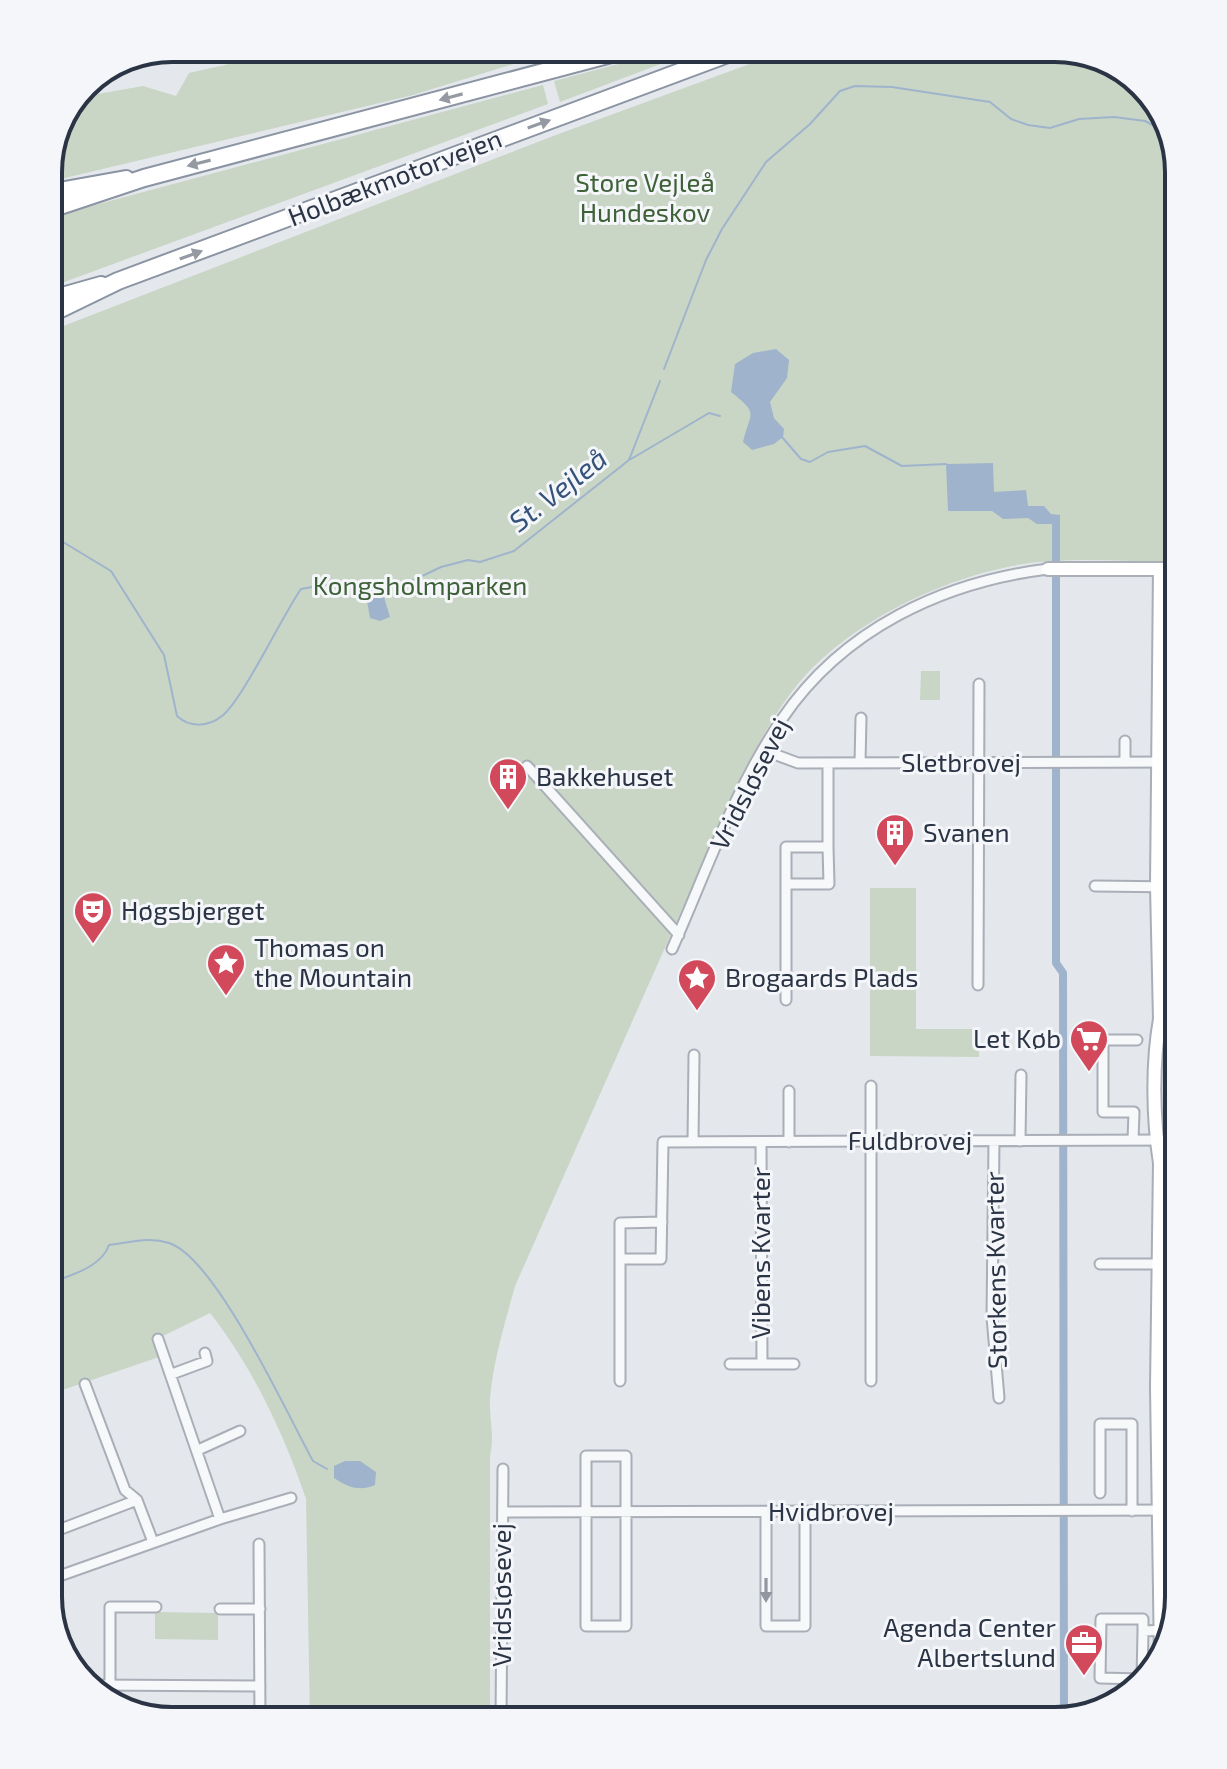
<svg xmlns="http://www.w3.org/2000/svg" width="1227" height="1769" font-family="'Exo 2',sans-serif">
<rect width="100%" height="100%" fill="#e4e7ec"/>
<path fill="#c9d6c5" d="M301 48H565L413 95 48 182V164L81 97 143 86 176 96 189 73Z
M679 48H703L560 102 554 81Z
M793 48H1062L1117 65 1163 111 1179 172V562C1137 562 1093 558 1051 561 966 566 859 615 803 678 777 708 759 742 741 776L515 1286C505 1323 493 1361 490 1399 489 1419 495 1436 490 1456V1721H310L306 1499C285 1436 252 1366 210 1313L163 1336 162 1356 48 1395V332L556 135Z
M543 85 548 104 48 288V221L80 209Z
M921 671H940V700H920Z
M870 888H916V1029H979V1057L870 1056Z
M155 1612 218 1613V1640L155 1639Z"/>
<path fill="#9fb4cc" d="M776 349 789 360 787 378 770 402 774 418 784 429 783 437 774 444 752 450 743 442C750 411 760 415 731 392L735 364 753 353Z
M993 463 994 492 1026 490 1028 506H1044L1051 514 1060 515V524H1037L1028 518 1003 519 992 511H948L946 464Z
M376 594 384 597 390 617 380 621 370 618 366 595Z
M345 1461H360L376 1472 375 1485C359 1492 348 1487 334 1478V1466Z"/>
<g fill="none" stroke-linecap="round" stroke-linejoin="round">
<path stroke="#9fb4cc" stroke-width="2" d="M664 369 706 260 722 229 766 162 810 124 840 91 855 86 892 87 990 102 1011 119 1028 125 1050 128 1079 119 1114 117 1145 121 1169 134
M782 437 801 459 810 462 828 452 865 446 902 466 946 464
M631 459 709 413 720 416
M48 533 111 571 164 655 177 716C190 728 208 727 222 716 243 699 281 618 301 589L329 584 399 587 441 567 468 560 480 562 514 551 629 460 660 381
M48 1284C70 1275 101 1268 109 1245 130 1243 148 1236 169 1243 216 1258 287 1414 313 1461L327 1469"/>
<path stroke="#9fb4cc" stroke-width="8" d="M1056 525V963L1063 973 1064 1719"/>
<defs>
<path id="street" d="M763 750 798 763 1178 762
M1125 762V741
M860 763 861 718
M527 766 679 935
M786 884H829L828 847
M1095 886 1179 887
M672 949C706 873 734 789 782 719 843 629 943 582 1048 569
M978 985 979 684
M786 1000V847H828V763
M789 1091V1142
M1133 1140 1134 1112H1103V1040H1137
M994 1141 992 1317 999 1398
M1020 1141 1021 1075
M693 1142 694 1055
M761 1142 762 1364
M620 1259V1223L662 1222
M1100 1264H1179
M158 1339 220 1519 291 1498
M730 1364H794
M172 1374 207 1361 205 1353
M620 1381V1259H661L663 1142 1176 1140
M871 1381V1086
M85 1384 125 1490 137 1500 153 1542
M198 1450 240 1431
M586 1456H626V1626H586Z
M1100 1493V1424H1132V1511
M503 1512 1179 1510
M766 1512V1626H805V1512
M48 1534 137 1500
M48 1544 59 1576
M259 1544 260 1721
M56 1577 58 1634
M48 1580 220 1519
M220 1609H260
M1143 1631 1142 1679 1100 1678 1101 1619H1143V1631L1170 1630
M91 1685 260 1686
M110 1704V1607H156
M501 1721 503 1469"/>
<path id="secondary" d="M1048 569H1165
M1160 569 1157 886 1160 1019C1152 1064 1153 1119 1160 1163L1157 1387 1161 1660
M1174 1614 1171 1441 1174 1040 1171 1019 1175 569"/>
<path id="highway" d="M48 193 126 179
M48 210 144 178 634 48
M48 300 101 285
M48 315 118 281 744 48"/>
</defs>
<use href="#street" stroke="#a9aeb7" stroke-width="13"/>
<use href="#secondary" stroke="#a9aeb7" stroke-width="16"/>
<use href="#highway" stroke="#8b94a3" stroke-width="20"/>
<use href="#street" stroke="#f7f8fa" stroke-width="9"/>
<use href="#secondary" stroke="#fff" stroke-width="12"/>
<use href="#highway" stroke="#fff" stroke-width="16"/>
</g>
<defs><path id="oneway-solid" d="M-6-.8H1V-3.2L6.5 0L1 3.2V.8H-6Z" transform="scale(2)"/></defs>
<g fill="#959aa2">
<use href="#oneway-solid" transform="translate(451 97) rotate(165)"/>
<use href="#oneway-solid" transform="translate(539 124) rotate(-19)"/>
<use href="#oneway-solid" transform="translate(199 163) rotate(166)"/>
<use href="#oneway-solid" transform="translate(191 255) rotate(-20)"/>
</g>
<use fill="#9196a0" href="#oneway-solid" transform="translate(766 1590) rotate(90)"/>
<defs>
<symbol id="building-pin" viewBox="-11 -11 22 30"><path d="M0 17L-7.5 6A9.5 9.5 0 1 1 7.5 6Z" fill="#d1495b" stroke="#f4f6f9"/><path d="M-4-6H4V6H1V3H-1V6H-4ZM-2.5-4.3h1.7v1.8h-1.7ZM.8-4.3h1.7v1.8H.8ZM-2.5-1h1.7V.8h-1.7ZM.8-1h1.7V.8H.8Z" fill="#fff"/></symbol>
<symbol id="theatre-pin" viewBox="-11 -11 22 30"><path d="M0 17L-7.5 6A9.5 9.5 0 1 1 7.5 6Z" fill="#d1495b" stroke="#f4f6f9"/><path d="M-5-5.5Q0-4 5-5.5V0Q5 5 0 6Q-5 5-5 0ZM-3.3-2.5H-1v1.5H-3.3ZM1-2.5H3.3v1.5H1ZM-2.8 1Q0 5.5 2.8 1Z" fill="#fff"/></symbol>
<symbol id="sight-pin" viewBox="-11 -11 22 30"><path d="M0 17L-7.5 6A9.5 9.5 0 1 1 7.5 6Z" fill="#d1495b" stroke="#f4f6f9"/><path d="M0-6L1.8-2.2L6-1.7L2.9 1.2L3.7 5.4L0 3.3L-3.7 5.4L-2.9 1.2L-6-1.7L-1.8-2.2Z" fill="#fff"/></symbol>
<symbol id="supermarket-pin" viewBox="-11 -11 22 30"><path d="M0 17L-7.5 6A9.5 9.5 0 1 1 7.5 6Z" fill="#d1495b" stroke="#f4f6f9"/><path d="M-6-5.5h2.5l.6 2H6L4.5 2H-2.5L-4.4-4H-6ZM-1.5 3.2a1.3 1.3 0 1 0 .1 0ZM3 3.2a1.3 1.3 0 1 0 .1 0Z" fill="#fff"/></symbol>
<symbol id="office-pin" viewBox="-11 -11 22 30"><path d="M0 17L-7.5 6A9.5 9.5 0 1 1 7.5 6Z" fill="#d1495b" stroke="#f4f6f9"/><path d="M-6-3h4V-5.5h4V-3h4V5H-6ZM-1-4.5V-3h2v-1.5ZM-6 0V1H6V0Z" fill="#fff"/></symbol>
</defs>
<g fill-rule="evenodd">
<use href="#building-pin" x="486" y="755" width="44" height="60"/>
<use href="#building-pin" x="873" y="811" width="44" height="60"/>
<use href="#theatre-pin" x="71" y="889" width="44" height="60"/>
<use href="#sight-pin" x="204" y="941" width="44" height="60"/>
<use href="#sight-pin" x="675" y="956" width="44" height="60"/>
<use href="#supermarket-pin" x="1067" y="1017" width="44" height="60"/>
<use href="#office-pin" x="1062" y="1621" width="44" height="60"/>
</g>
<g text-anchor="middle" stroke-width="6" stroke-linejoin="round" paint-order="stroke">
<g font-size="26" fill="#2b3445" stroke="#f4f6f9">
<text transform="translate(395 178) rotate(-21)" y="9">Holbækmotorvejen</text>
<text x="961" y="772">Sletbrovej</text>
<text transform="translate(750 784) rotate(-63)" y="9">Vridsløsevej</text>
<text x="910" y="1150">Fuldbrovej</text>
<text transform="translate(761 1253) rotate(-90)" y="9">Vibens Kvarter</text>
<text transform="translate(996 1270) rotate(-91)" y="9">Storkens Kvarter</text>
<text x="831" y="1521">Hvidbrovej</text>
<text transform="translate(502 1595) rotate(-90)" y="9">Vridsløsevej</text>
</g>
<g font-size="26" fill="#3f6138" stroke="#f4f6f9">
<text x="645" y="192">Store Vejleå<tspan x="645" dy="30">Hundeskov</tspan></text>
<text x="420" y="595">Kongsholmparken</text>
</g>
<g font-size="26" fill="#2b3445" stroke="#f4f6f9" text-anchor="start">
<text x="536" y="786">Bakkehuset</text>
<text x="923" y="842">Svanen</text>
<text x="121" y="920">Høgsbjerget</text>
<text x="254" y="957">Thomas on<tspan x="254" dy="30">the Mountain</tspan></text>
<text x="725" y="987">Brogaards Plads</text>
<text x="1061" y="1048" text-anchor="end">Let Køb</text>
<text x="1056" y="1637" text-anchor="end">Agenda Center<tspan x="1056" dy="30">Albertslund</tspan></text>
</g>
<g font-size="28" font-style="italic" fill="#34527a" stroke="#f4f6f9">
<text transform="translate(558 490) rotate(-38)" y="10">St. Vejleå</text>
</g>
</g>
<path d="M0 0H1227V1769H0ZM172 62H1055A110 110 0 0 1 1165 172V1597A110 110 0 0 1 1055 1707H172A110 110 0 0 1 62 1597V172A110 110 0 0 1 172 62Z" fill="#f4f6f9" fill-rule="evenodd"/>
<path fill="none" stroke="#2b3445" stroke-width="4" d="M172 62H1055A110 110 0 0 1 1165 172V1597A110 110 0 0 1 1055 1707H172A110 110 0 0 1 62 1597V172A110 110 0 0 1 172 62Z"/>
</svg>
